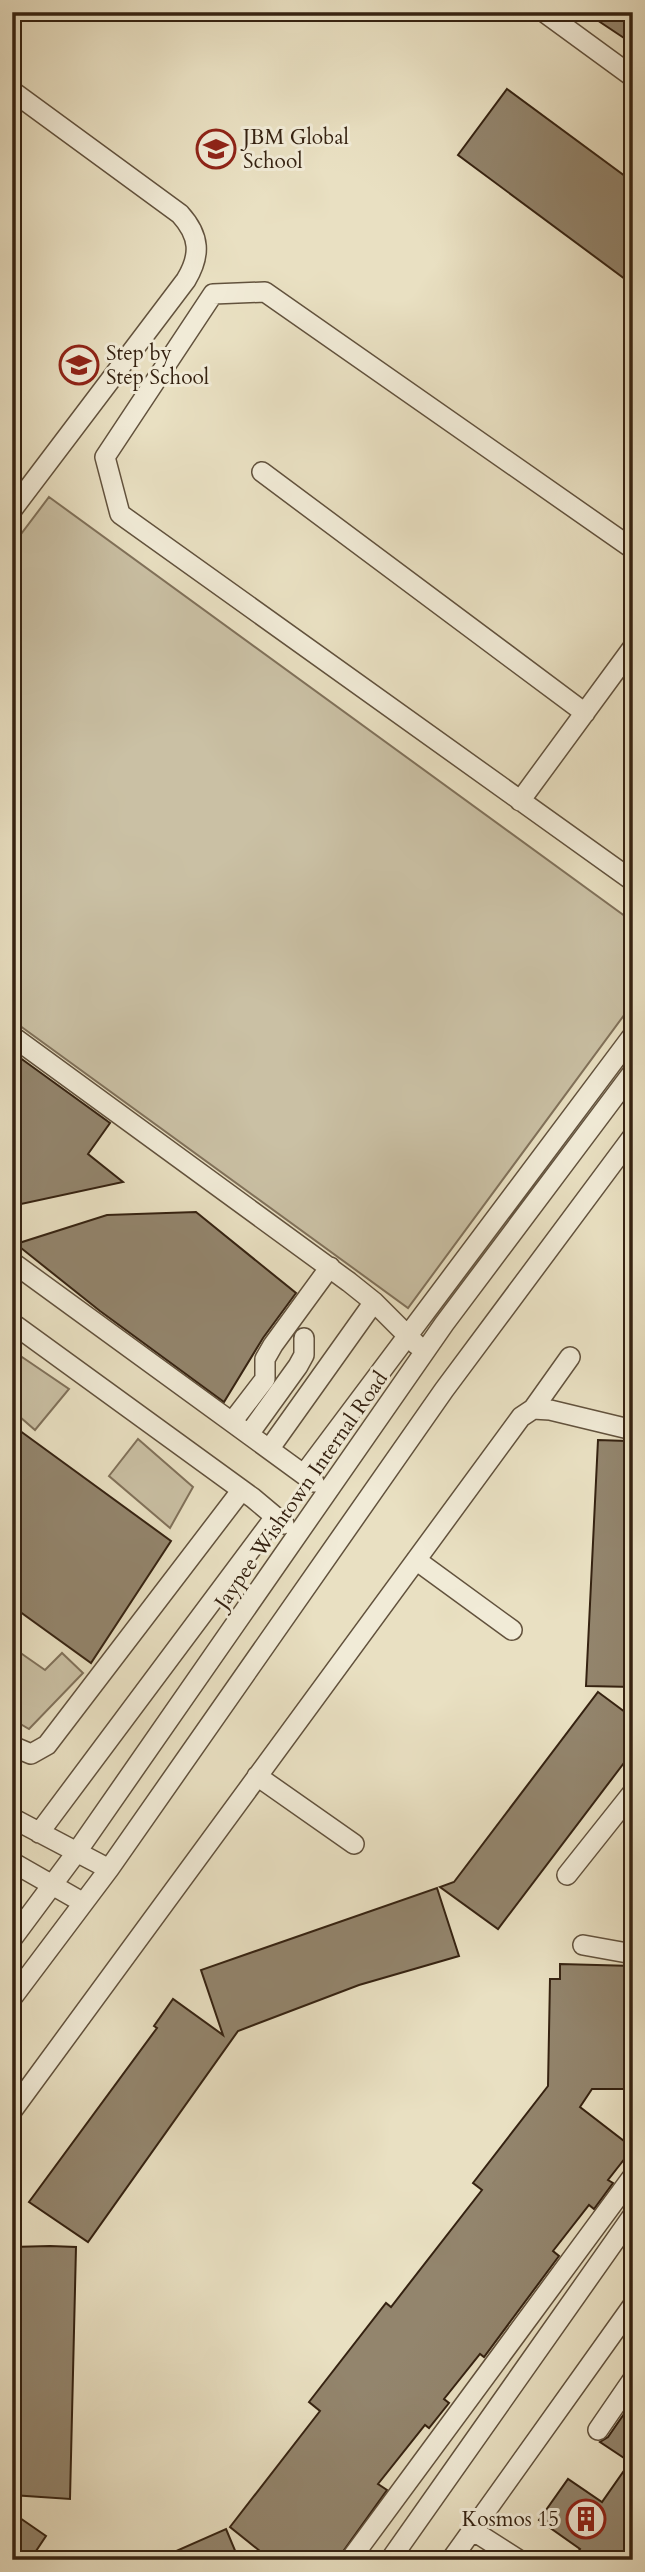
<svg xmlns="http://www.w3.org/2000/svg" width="645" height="2572" font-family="Cardo,serif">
<rect width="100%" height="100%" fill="#e9e0c2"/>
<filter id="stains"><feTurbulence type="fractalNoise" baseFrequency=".00286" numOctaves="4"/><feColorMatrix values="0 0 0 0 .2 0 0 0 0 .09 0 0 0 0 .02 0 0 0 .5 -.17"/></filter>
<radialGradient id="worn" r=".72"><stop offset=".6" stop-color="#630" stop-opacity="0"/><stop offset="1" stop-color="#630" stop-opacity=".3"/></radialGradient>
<path fill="#cac0a4" stroke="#80715a" stroke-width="2" d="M49 497 633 922V1003L408 1308 12 1020V546Z
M22 1357 69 1389 35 1430 12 1410V1369Z
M138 1439 193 1487 170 1528 109 1476Z
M12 1647 45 1670 62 1653 83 1673 29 1729 12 1719Z"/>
<path fill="#93856d" stroke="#352211" stroke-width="2" d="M585 12H633V44Z
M507 89 633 182V285L458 155Z
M12 1052 110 1123 88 1154 123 1182 21 1204 12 1203Z
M196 1212 296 1293 263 1338 224 1402 100 1311 16 1244 107 1215Z
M12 1425 171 1541 91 1663 12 1606Z
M598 1440 627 1441 626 1463 633 1464V1687L586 1686Z
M598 1692 633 1718V1751L498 1929 440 1887 454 1882Z
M437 1888 459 1956 359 1985 238 2031 88 2242 29 2202 157 2028 154 2026 173 1999 223 2035 201 1970Z
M560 1964 633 1966V2089H592L580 2107 633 2148 608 2180 613 2183 594 2209 589 2205 553 2251 559 2256 484 2357 480 2354 444 2399 449 2403 429 2428 425 2425 378 2484 387 2490 337 2560H271L230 2527 320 2411 309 2402 386 2303 391 2307 482 2190 473 2183 548 2086 550 1979H560Z
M50 2246 76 2247 70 2499 12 2495V2247Z
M633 2401V2560H572L580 2549 539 2520 568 2479 602 2502 630 2462 600 2442 608 2437Z
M20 2518 46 2536 30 2560H12V2528Z
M226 2529 239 2560H156Z"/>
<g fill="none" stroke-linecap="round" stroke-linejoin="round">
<defs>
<path id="minor" d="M544 12 633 77
M12 91 180 214C200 236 201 255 186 280L12 510
M262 472 585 713
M633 549 265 292 213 294 105 457 120 514 633 881
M520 801 633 647
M12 1036 349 1282 374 1302 417 1345
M12 1262 314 1482
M12 1323 253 1498 284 1524
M533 1409 570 1357
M232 1422 265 1379V1359L273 1345 330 1267
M249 1434 298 1366 304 1355V1338
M270 1448 374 1302
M304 1474 633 1035
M416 1560 512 1630
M12 1746 31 1754 47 1745 241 1491
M257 1776 354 1844
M12 1818 109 1869
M39 1833 275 1517
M12 1862 82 1902
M567 1875 633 1792
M12 1939 76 1853 444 1324 633 1072
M583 1945 633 1954
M12 1998 109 1869 444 1390 633 1136
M12 2111 521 1417 533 1409 550 1410 633 1430
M598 2430 633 2379
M472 2530 519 2560
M350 2560 633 2176
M390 2560 633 2215
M451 2560 633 2305"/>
</defs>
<use href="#minor" stroke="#62523d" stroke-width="22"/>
<use href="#minor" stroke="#f1ebd7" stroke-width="19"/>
</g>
<defs>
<symbol id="school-ring" viewBox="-11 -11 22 22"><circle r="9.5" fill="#f1ebd7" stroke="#8f2418" stroke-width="1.5"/><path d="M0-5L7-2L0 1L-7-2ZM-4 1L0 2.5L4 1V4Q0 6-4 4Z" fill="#8f2418"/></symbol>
<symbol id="building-ring" viewBox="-11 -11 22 22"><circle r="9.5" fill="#f1ebd7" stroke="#8f2418" stroke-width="1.5"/><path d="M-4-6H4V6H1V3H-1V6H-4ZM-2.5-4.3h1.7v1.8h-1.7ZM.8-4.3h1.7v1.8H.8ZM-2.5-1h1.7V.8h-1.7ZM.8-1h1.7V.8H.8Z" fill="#8f2418"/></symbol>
</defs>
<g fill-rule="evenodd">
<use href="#school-ring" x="194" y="127" width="44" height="44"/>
<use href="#school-ring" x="57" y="343" width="44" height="44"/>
<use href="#building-ring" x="564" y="2497" width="44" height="44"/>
</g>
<g text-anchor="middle" stroke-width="6" stroke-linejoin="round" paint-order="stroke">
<g font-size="21" fill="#352211" stroke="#f1ebd7" text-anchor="start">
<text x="243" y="144">JBM Global<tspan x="243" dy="24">School</tspan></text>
<text x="106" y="360">Step by<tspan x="106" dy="24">Step School</tspan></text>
<text x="559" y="2526" text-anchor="end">Kosmos 15</text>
</g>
<g font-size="21" fill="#352211" stroke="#f1ebd7">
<text transform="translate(301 1490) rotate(-55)" y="7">Jaypee Wishtown Internal Road</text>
</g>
</g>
<rect width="645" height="2572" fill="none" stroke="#e9e0c2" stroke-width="42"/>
<rect x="14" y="14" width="617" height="2544" fill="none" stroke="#352211" stroke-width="3.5"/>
<rect x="21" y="21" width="603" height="2530" fill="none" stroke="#352211" stroke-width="2"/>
<rect width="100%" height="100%" filter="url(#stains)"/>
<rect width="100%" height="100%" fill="url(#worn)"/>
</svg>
